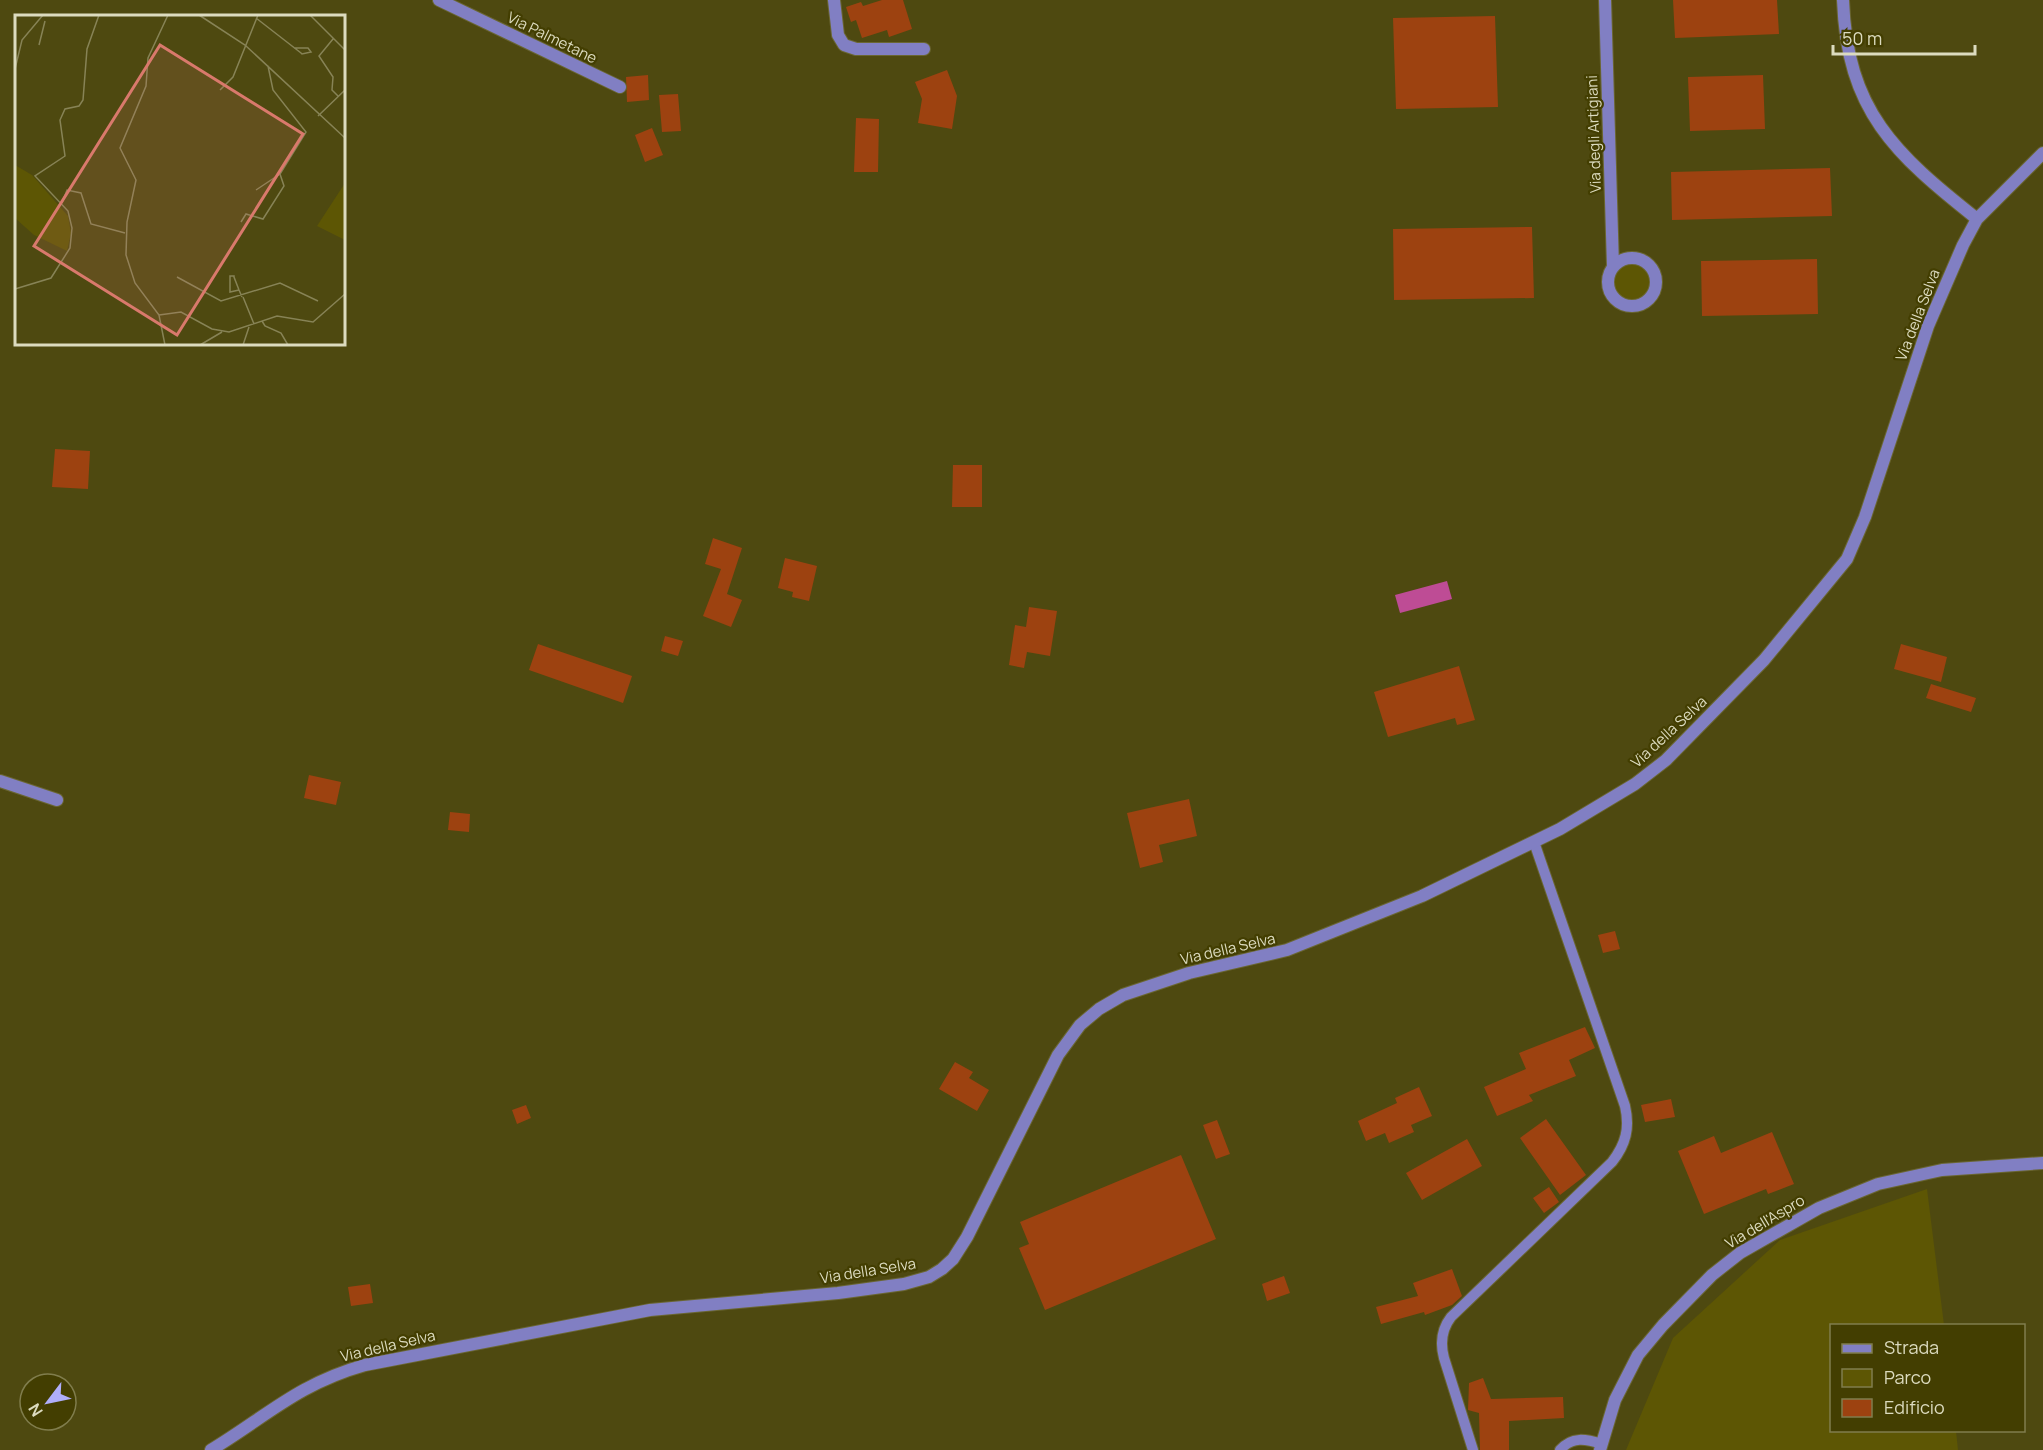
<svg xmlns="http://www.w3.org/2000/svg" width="2043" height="1450" font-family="Manrope,sans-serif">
<rect width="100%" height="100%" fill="#4e4910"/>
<path fill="#5d5604" d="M1614 282a18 18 0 1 1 36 0a18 18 0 1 1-36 0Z
M1927 1189 1944 1325 1832 1326V1430L1956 1431 1958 1450H1626L1673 1338 1780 1240Z"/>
<path fill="#be4c95" d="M1447 581 1452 599 1400 613 1395 595Z"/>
<path fill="#9d4210" d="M882 0H903L912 29 889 37 887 30 862 38 856 20 851 22 846 7 861 2 863 6Z
M1673 0H1777L1779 34 1675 38Z
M1495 16 1498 107 1396 109 1393 18Z
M947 70 957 96 952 129 918 123 922 99 915 82Z
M648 75 649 100 627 102 626 77Z
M1763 75 1765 129 1690 131 1688 77Z
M678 94 681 131 662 132 659 95Z
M856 118 879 119 878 172H854Z
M652 128 663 155 645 162 635 135Z
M1830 168 1832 216 1672 220 1671 172Z
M1532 227 1534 298 1394 300 1393 229Z
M1817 259 1818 314 1702 316 1701 261Z
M55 449 90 451 88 489 52 487Z
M953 465H982V507H952Z
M713 538 742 548 727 594 742 600 731 627 703 616 721 569 705 564Z
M785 558 817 566 809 601 792 597 793 592 778 588Z
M1029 607 1057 611 1050 656 1027 652 1024 668 1009 665 1015 625 1026 627Z
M665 636 683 641 678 656 661 651Z
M538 644 632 676 623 703 529 670Z
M1901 644 1947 657 1941 682 1894 669Z
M1459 666 1475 720 1457 725 1455 718 1388 737 1374 692Z
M1931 684 1976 698 1971 712 1926 698Z
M309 775 341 782 336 805 304 798Z
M1189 799 1197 836 1159 845 1163 862 1140 868 1127 813Z
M450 812 470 814 469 832 448 830Z
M1615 931 1620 949 1603 953 1598 935Z
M1585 1027 1595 1048 1569 1060 1576 1076 1529 1095 1533 1101 1497 1116 1484 1087 1526 1069 1519 1053Z
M955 1062 973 1072 969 1078 989 1090 977 1111 939 1089Z
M1419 1087 1432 1116 1411 1125 1414 1132 1389 1143 1385 1133 1366 1141 1358 1121 1397 1103 1395 1098Z
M1671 1099 1675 1117 1645 1122 1641 1105Z
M526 1105 531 1118 517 1124 512 1110Z
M1546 1119 1586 1175 1560 1195 1520 1138Z
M1217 1120 1230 1154 1216 1159 1203 1125Z
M1772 1132 1794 1184 1768 1194 1766 1189 1704 1214 1678 1151 1714 1136 1721 1153Z
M1467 1139 1482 1166 1422 1200 1406 1173Z
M1181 1155 1216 1239 1045 1310 1019 1248 1029 1244 1020 1222Z
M1549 1187 1559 1202 1544 1213 1533 1198Z
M1452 1269 1462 1296 1452 1305 1425 1315 1424 1312 1381 1324 1376 1307 1418 1296 1413 1283Z
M1284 1276 1290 1293 1267 1301 1262 1284Z
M370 1284 373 1303 351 1306 348 1287Z
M1483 1378 1491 1399 1563 1397 1564 1418 1509 1421V1450H1480L1479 1413 1468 1410 1469 1383Z"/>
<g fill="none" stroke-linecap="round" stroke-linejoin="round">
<defs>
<path id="service" d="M1473 1450 1444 1358C1440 1343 1441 1330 1451 1317L1612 1162C1626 1144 1630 1128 1625 1106L1534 842
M1560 1450C1572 1436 1586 1439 1602 1444"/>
<path id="minor" d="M439 0 620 87
M834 0 838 35 844 45 856 49H924
M1605 0 1613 267
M1608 282a24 24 0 1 1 48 0a24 24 0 1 1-48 0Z
M0 781 57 800
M1600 1450 1615 1400 1638 1355 1663 1325 1712 1275 1740 1253 1819 1208 1878 1184 1942 1170 2043 1163"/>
<path id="tertiary" d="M1843 0C1847 111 1895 154 1977 219
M211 1450C267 1416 298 1384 365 1365L650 1310 838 1293 904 1284 929 1277 942 1269 953 1259 967 1237 1058 1055 1080 1025 1099 1009 1123 995 1189 973 1287 950 1422 896 1560 829 1635 784 1666 760 1764 660 1847 559 1865 517 1928 326 1963 245 1977 219 2043 153"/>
</defs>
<use href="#service" stroke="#6a6633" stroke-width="12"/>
<use href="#minor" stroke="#6a6633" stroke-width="14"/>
<use href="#tertiary" stroke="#6a6633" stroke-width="14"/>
<use href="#service" stroke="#817fc3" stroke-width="10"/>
<use href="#minor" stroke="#817fc3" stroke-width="12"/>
<use href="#tertiary" stroke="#817fc3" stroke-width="12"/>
</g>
<g text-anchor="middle" stroke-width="4.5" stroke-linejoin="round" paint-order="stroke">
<g font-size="15" fill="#dcdbbf" stroke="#433e01">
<text transform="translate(552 38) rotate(26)" y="5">Via Palmetane</text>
<text transform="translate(1594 134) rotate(-92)" y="5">Via degli Artigiani</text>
<text transform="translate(1918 315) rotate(-69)" y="5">Via della Selva</text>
<text transform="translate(1669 732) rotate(-43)" y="5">Via della Selva</text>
<text transform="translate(1228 949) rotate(-13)" y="5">Via della Selva</text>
<text transform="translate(1765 1222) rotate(-31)" y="5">Via dell'Aspro</text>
<text transform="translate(868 1271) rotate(-9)" y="5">Via della Selva</text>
<text transform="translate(388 1346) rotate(-13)" y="5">Via della Selva</text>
</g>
</g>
<g transform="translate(15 15)">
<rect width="330" height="330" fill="#4e4910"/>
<path d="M0 150 17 160 53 201 56 218 52 236 19 220 0 203ZM330 168V225L302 211Z" fill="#5d5604"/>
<path fill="none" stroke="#878356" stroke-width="1.5" d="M184 0 230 30 330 123M295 0 330 35M241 3 286 38 287 39 296 37 293 33H279M318 24 304 41 318 62 317 75 323 81M24 30 30 6M0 54 7 25 28 0M205 75 218 62 243 0M303 101 330 75M241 175 265 159M47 188 52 175 66 178 76 209 110 218M226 207 231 199 248 204 269 171 265 159 291 117 258 75 253 51M162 262 206 286 265 268 303 286M0 274 36 263 55 233 57 213 53 196 20 161 50 141 45 105 50 94 64 91 68 85 72 34 84 0M224 275 215 277V261H219V262L224 275 227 282M228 282 239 309M144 300 166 297 197 314 214 317 262 301 298 307 330 279M247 306 250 311 266 318 273 330M150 330 144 300 120 268 111 240 112 207 121 165 105 133 131 71 133 43 153 0M185 330 207 317M228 330 234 312"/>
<path fill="#d9796c" fill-opacity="0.15" stroke="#d9796c" stroke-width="3" d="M145 30 288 119 162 320 19 231Z"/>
<rect width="330" height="330" fill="none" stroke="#dcdbbf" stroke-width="3"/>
</g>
<rect x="1830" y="1324" width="195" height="108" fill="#433e01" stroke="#807d4d" stroke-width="1.5"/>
<rect x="1842" y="1344" width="30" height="9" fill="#817fc3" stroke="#807d4d" stroke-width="1.5"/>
<text x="1884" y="1354" font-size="18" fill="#dcdbbf">Strada</text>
<rect x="1842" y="1369" width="30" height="18" fill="#5d5604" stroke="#807d4d" stroke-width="1.5"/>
<text x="1884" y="1384" font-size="18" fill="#dcdbbf">Parco</text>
<rect x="1842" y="1399" width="30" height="18" fill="#9d4210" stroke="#807d4d" stroke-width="1.5"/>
<text x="1884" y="1414" font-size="18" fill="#dcdbbf">Edificio</text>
<g transform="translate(48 1402) rotate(238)"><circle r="28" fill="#433e01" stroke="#807d4d" stroke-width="1.5"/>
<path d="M0-4.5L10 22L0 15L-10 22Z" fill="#afaefa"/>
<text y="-9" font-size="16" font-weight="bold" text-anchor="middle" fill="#dcdbbf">N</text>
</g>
<path d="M1833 45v9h142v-9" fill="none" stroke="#dcdbbf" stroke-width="3"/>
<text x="1842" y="45" font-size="18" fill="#dcdbbf" stroke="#433e01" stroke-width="4.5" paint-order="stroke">50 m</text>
</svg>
